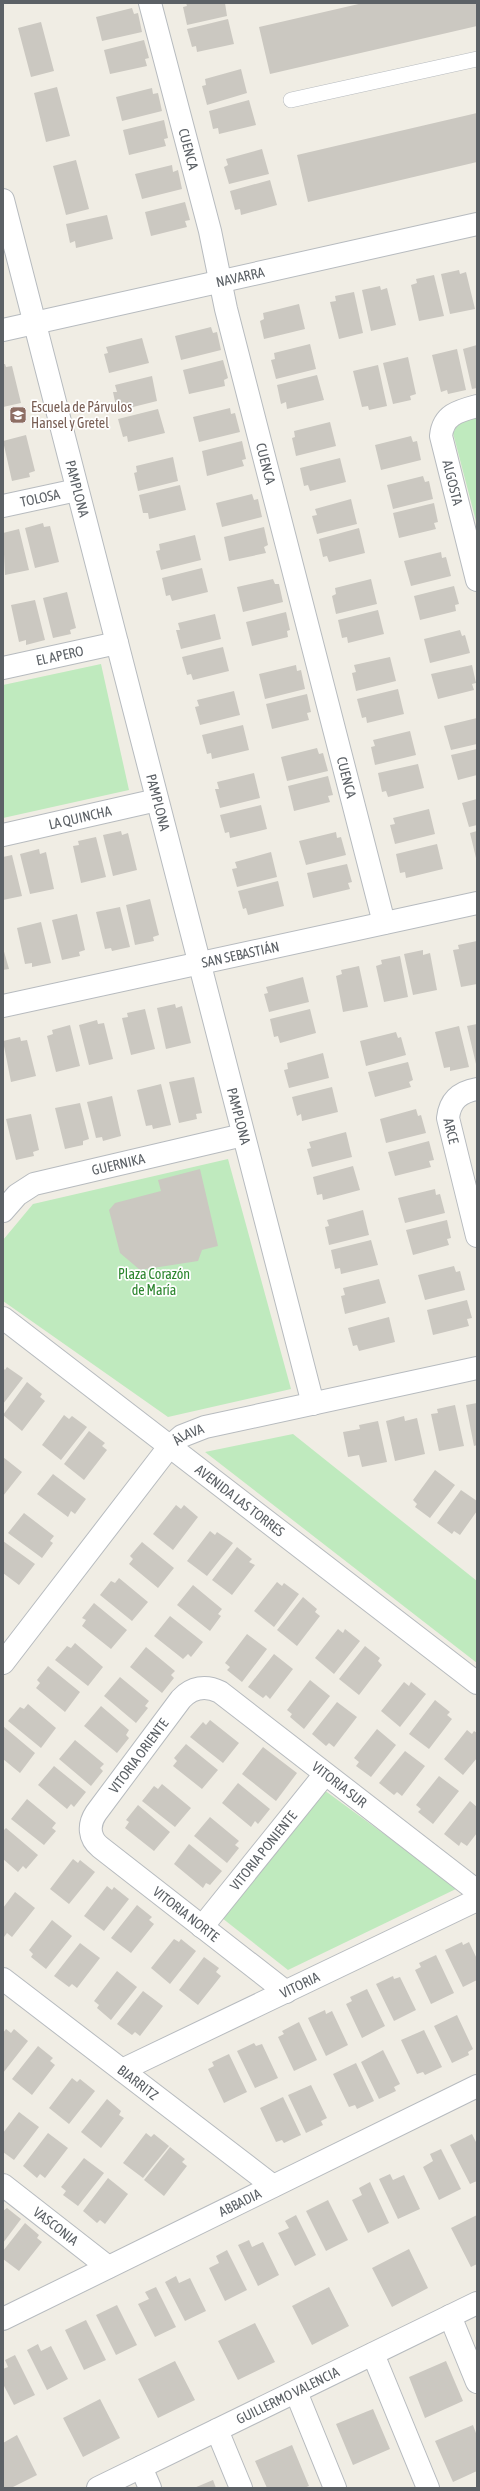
<svg xmlns="http://www.w3.org/2000/svg" width="480" height="2491" font-family="'Asap Condensed',sans-serif">
<rect width="100%" height="100%" fill="#f0ede4"/>
<path fill="#bfeabe" d="M477 417V525L453 433 461 419Z
M101 664 129 790 3 818V685Z
M228 1159 291 1389 168 1417 3 1301V1240L33 1204Z
M293 1434 477 1581V1663L205 1452Z
M324 1790 458 1888 288 1970 222 1918Z"/>
<path fill="#cbc8c1" d="M186 3H225L227 16 187 25 183 7 187 6Z
M363 3H477V26L270 74 259 27Z
M132 8 134 14 138 13 142 32 102 41 96 17Z
M228 19 234 44 197 52 196 46 192 47 187 29Z
M41 22 54 71 31 77 18 28Z
M144 40 149 58 145 59 147 66 110 74 104 50Z
M241 69 247 93 207 105 202 86 206 85 205 79Z
M57 87 70 136 46 142 34 93Z
M152 88 153 94 158 93 162 111 122 121 116 97Z
M249 100 256 125 219 134 218 128 213 129 209 111Z
M477 113V162L308 202 297 155Z
M164 120 168 138 164 139 166 146 129 155 123 130Z
M262 149 269 174 229 184 224 167 228 165 226 159Z
M76 160 89 209 66 215 53 166Z
M172 165 173 172 178 170 182 189 142 199 135 174Z
M270 180 277 205 241 215 240 209 235 210 230 191Z
M185 202 190 220 185 221 187 227 151 236 145 212Z
M107 215 113 239 76 248 75 241 70 243 66 224Z
M459 270 460 274 466 272 475 309 450 314 441 274Z
M434 275 444 316 419 321 411 285 417 283 416 279Z
M380 286 381 290 387 288 396 325 371 331 362 290Z
M354 292 363 333 339 339 330 302 336 301 335 296Z
M299 304 305 329 264 339 260 321 264 319 263 313Z
M211 327 213 333 217 332 221 350 181 360 175 336Z
M142 338 149 363 109 373 104 354 108 353 106 347Z
M310 344 316 369 276 379 271 360 275 359 274 353Z
M477 345V388L472 389 463 349Z
M457 349 466 390 448 394 447 390 441 392 432 355Z
M408 357 416 394 410 396 411 400 393 404 383 363Z
M223 360 228 378 224 380 225 386 189 394 183 370Z
M3 364H5L6 367 12 366 21 403 3 407Z
M378 365 387 406 369 410 368 406 362 407 353 371Z
M317 375 324 400 287 409 286 402 281 404 277 385Z
M152 376 157 401 117 411 113 392H117L115 385Z
M230 408 231 414 235 413 240 432 199 442 193 417Z
M158 409 165 433 128 442 127 436 123 437 118 419Z
M330 422 336 446 296 456 292 438 295 437 294 431Z
M26 435 35 471 29 473 30 477 12 481 3 441Z
M411 436 413 442 417 441 421 460 381 470 375 445Z
M242 441 246 459 242 460 244 466 207 476 202 451Z
M173 457 178 481 138 491 134 473 137 472 136 466Z
M340 458 346 482 310 491 308 485 304 486 300 468Z
M423 476 425 482 429 481 433 499 393 509 387 485Z
M180 485 186 510 149 519 148 513H143L139 495Z
M252 494 254 500 258 499 262 517 222 527 216 503Z
M351 499 357 524 317 534 312 516 317 515 315 509Z
M434 503 438 522 434 523 436 529 399 538 393 513Z
M43 523 44 527 50 526 59 562 35 568 25 528Z
M264 527 268 545 264 547 266 553 229 561 224 537Z
M359 528 365 553 329 562 327 556 323 557 319 539Z
M19 529 29 570 5 575 3 533Z
M195 535 201 560 161 570 156 551 160 550 159 544Z
M441 552 442 558 446 557 451 576 411 586 404 561Z
M202 568 208 592 172 601 170 595 166 596 162 578Z
M273 579 275 584H279L283 602 243 612 237 587Z
M371 579 377 604 336 614 332 596 336 594 335 588Z
M454 586 459 604 455 605 456 611 420 620 414 596Z
M67 592 76 628 70 630 71 634 53 638 43 598Z
M35 600 45 640 26 645V640L19 642 11 605Z
M378 610 384 634 348 643 347 637 342 638 338 620Z
M286 612 290 630 287 631 288 637 252 646 246 622Z
M215 614 221 639 181 649 176 630H180L178 623Z
M460 630 462 636 465 635 470 653 430 663 424 639Z
M223 647 229 671 193 680 191 674 187 675 182 657Z
M390 657 396 681 356 691 352 673 356 672 354 665Z
M296 665 297 671 301 670 305 689 265 699 259 674Z
M472 665 476 683 472 684 474 690 438 699 431 674Z
M398 689 404 714 367 723 366 717 362 718 357 699Z
M234 691 240 715 200 725 195 707 199 706 197 700Z
M307 694 311 712 307 713 309 720 272 729 266 704Z
M477 718V744L451 750 444 726Z
M243 725 249 750 212 759 211 753 207 754 202 735Z
M410 731 416 755 375 765 371 747 375 746 373 740Z
M317 748 319 754 323 753 328 771 287 781 281 757Z
M477 749V775L458 780 451 755Z
M418 764 424 788 388 797 386 791 382 792 378 773Z
M254 773 260 798 220 808 215 789H219L217 782Z
M328 776 333 795 328 796 330 802 294 811 288 786Z
M477 799V825L469 827 462 803Z
M261 805 267 829 230 838 229 832 225 833 220 815Z
M429 809 435 834 395 844 390 825 395 824 393 818Z
M121 831 122 835 128 833 137 870 113 876 103 835Z
M477 831V858H476L470 833Z
M336 832 337 838 341 837 346 855 306 865 299 841Z
M96 837 106 877 81 883 73 846 79 845 78 841Z
M437 844 443 869 406 878 405 872 400 873 396 854Z
M39 849 40 854 46 852 54 889 30 894 20 854Z
M271 852 277 877 237 887 232 869 237 868 235 862Z
M12 855 22 896 3 900V857Z
M347 864 352 882 348 883 350 889 313 898 307 873Z
M278 881 284 906 248 915 246 908 243 909 238 891Z
M150 899 159 935 153 937 154 941 135 945 126 905Z
M120 907 130 947 112 951 111 948 105 949 96 912Z
M77 914 85 950 79 952 80 956 62 960 52 920Z
M41 922 51 963 32 967V963L25 964 17 928Z
M477 941V984L461 987 453 950 459 949 458 945Z
M3 948 9 969 3 970Z
M423 950V955L430 953 437 990 413 995 404 954Z
M400 956 408 997 384 1002 376 966 382 964 381 960Z
M359 966 368 1007 343 1012 336 976 342 974 341 970Z
M303 977 309 1002 269 1012 264 994 268 993 266 987Z
M175 1004 176 1008 182 1006 191 1043 166 1049 157 1008Z
M145 1009 155 1049 131 1055 122 1018 128 1017 127 1013Z
M310 1009 316 1033 280 1043 278 1036 274 1037 270 1019Z
M97 1020 98 1024 104 1023 113 1059 89 1065 79 1025Z
M477 1024V1064H476L467 1026Z
M70 1025 80 1066 56 1072 47 1036 53 1034 52 1030Z
M459 1026 469 1067 450 1071V1067L444 1068 435 1032Z
M396 1032 398 1038 401 1037 406 1055 366 1066 360 1041Z
M20 1037 21 1041 27 1040 36 1076 11 1082 3 1041Z
M323 1053 329 1078 289 1088 284 1070 288 1069 287 1063Z
M408 1062 413 1080 409 1082 411 1087 375 1097 368 1072Z
M194 1077 202 1113 196 1114 197 1119 179 1123 169 1082Z
M161 1084 171 1125 153 1129 152 1125 146 1126 137 1090Z
M332 1087 338 1112 302 1121 301 1114 297 1116 292 1097Z
M112 1096 121 1136 103 1141 102 1137 96 1138 87 1102Z
M80 1103 89 1139 83 1141V1145L65 1149 55 1108Z
M416 1109 418 1116 421 1115 426 1133 386 1143 380 1119Z
M31 1114 39 1150 33 1152 34 1156 16 1160 6 1119Z
M346 1132 352 1157 312 1167 307 1149 311 1148 309 1142Z
M429 1141 434 1160 429 1161 431 1167 395 1176 388 1152Z
M353 1166 360 1190 323 1200 322 1194 317 1195 313 1177Z
M200 1169 218 1246 202 1250 198 1261 140 1270 120 1253 109 1210 115 1203 161 1191 158 1180Z
M435 1189 436 1195 440 1194 445 1213 405 1223 398 1198Z
M363 1210 369 1235 329 1245 325 1227 329 1226 327 1220Z
M447 1220 451 1238 447 1239 449 1245 413 1255 406 1230Z
M371 1240 378 1265 341 1274 340 1268 335 1269 331 1250Z
M454 1266 456 1272 460 1271 465 1290 425 1300 418 1275Z
M379 1279 386 1303 345 1314 341 1296 345 1295 343 1288Z
M467 1300 472 1318 467 1319 469 1326 433 1335 427 1310Z
M389 1317 395 1342 359 1351 357 1345 353 1346 348 1328Z
M7 1367 23 1378 3 1404V1368L5 1370Z
M27 1382 42 1394 40 1397 45 1401 22 1431 3 1415Z
M477 1403V1445L474 1446 466 1405Z
M455 1405 464 1446 439 1451 431 1414 438 1413 437 1409Z
M64 1415 69 1419 72 1416 87 1427 61 1460 42 1445Z
M404 1416 405 1421 417 1418 425 1454 395 1461 386 1421Z
M378 1421 387 1462 362 1467 359 1455 348 1457 343 1432 360 1429 359 1425Z
M89 1431 105 1443 102 1446 107 1450 84 1480 64 1464Z
M3 1457 22 1472 3 1496Z
M435 1470 455 1485 430 1518 415 1507 417 1504 413 1500Z
M53 1474 86 1499 75 1514 71 1511 68 1517 37 1494Z
M461 1490 477 1501V1511L460 1535 454 1531 452 1534 437 1523Z
M176 1505 181 1509 184 1505 198 1517 173 1550 153 1534Z
M24 1513 54 1536 50 1541 53 1543 42 1558 8 1533Z
M210 1531 215 1535 217 1532 233 1543 207 1576 187 1561Z
M3 1541 35 1564 19 1585 3 1573Z
M142 1542 174 1568 158 1588 129 1564 133 1559 130 1556Z
M237 1547 252 1559 249 1562 255 1565 232 1595 212 1580Z
M119 1578 148 1602 132 1621 100 1595 111 1581 115 1583Z
M277 1582 282 1586 284 1583 299 1594 274 1627 254 1611Z
M193 1585 222 1609 218 1614 221 1616 210 1631 177 1605Z
M303 1597 317 1609 315 1612 320 1616 297 1646 277 1630Z
M94 1603 127 1630 111 1649 82 1626 86 1620 82 1618Z
M170 1616 203 1642 191 1657 188 1654 183 1659 154 1636Z
M338 1629 343 1633 345 1629 360 1641 334 1674 315 1658Z
M247 1634 267 1649 242 1682 227 1670 230 1667 225 1663Z
M75 1643 103 1667 88 1686 55 1660 67 1646 71 1648Z
M365 1646 380 1658 378 1661 382 1665 359 1695 339 1679Z
M146 1647 175 1671 171 1675 174 1678 162 1693 130 1667Z
M274 1654 293 1669 270 1699 266 1695 263 1698 248 1687Z
M48 1666 80 1692 65 1712 36 1688 40 1683 37 1680Z
M120 1677 149 1701 145 1706 148 1708 136 1723 104 1696Z
M310 1680 330 1696 304 1729 290 1717 292 1714 287 1710Z
M404 1682 409 1686 411 1682 426 1694 400 1727 381 1711Z
M435 1700 450 1712 447 1715 452 1719 429 1749 409 1734Z
M337 1702 357 1717 334 1747 329 1743 326 1746 312 1734Z
M28 1704 56 1728 41 1748 8 1721 20 1707 24 1709Z
M101 1706 129 1730 126 1735 129 1738 117 1753 84 1726Z
M210 1720 239 1743 223 1763 190 1737 203 1722 206 1725Z
M3 1726 35 1753 20 1773 3 1759Z
M377 1729 396 1745 371 1777 356 1766 359 1762 354 1758Z
M467 1730 472 1734 474 1731 477 1733V1758L463 1775 444 1759Z
M75 1740 104 1764 100 1768 103 1771 91 1786 59 1759Z
M186 1744 218 1770 202 1789 173 1766 177 1761 174 1758Z
M263 1747 297 1773 276 1801 242 1774Z
M405 1751 425 1766 402 1796 397 1792 394 1795 379 1783Z
M54 1766 86 1792 74 1807 71 1804 67 1809 38 1785Z
M439 1776 459 1791 433 1824 418 1812 421 1809 416 1805Z
M238 1783 270 1809 258 1824 255 1821 251 1827 222 1803Z
M162 1784 191 1808 175 1827 142 1801 154 1786 158 1789Z
M27 1799 56 1823 52 1828 56 1831 44 1845 11 1819Z
M470 1801 477 1807V1833L467 1846 461 1842 459 1846 444 1834Z
M138 1805 170 1832 154 1851 125 1828 129 1822 126 1820Z
M210 1817 239 1841 235 1845 239 1848 227 1863 194 1836Z
M6 1828 38 1855 26 1869 23 1866 18 1872 3 1859V1831Z
M189 1844 222 1871 210 1885 206 1883 203 1888 174 1864Z
M73 1859 78 1863 80 1860 95 1872 69 1904 50 1889Z
M107 1886 112 1890 114 1887 129 1899 104 1931 84 1916Z
M15 1892 35 1908 12 1937 7 1933 4 1937 3 1908Z
M137 1905 152 1917 149 1920 154 1924 131 1953 111 1938Z
M52 1920 72 1936 46 1969 31 1957 33 1954 29 1950Z
M174 1939 179 1942 181 1939 196 1951 170 1984 151 1968Z
M462 1942 463 1945 469 1942 477 1959V1980L463 1987 445 1950Z
M80 1943 100 1958 77 1988 72 1984 69 1987 54 1976Z
M436 1955 454 1993 431 2004 415 1970 421 1967 419 1963Z
M204 1957 219 1968 216 1972 221 1976 198 2005 179 1990Z
M117 1971 137 1987 111 2020 97 2008 99 2005 94 2001Z
M393 1976 394 1979 400 1977 416 2010 394 2021 376 1984Z
M367 1989 385 2026 362 2038 346 2004 352 2001 350 1997Z
M143 1991 163 2006 140 2036 135 2032 132 2035 117 2024Z
M325 2010 326 2014 332 2011 348 2045 326 2056 308 2018Z
M457 2015 473 2049 468 2052 469 2055 452 2063 434 2026Z
M299 2022 317 2060 294 2071 278 2037 284 2034 282 2031Z
M6 2029 11 2033 14 2029 28 2041 3 2073V2033Z
M424 2030 442 2067 425 2075 423 2072 417 2074 401 2040Z
M254 2043 256 2046 262 2044 278 2078 255 2088 237 2051Z
M38 2046 53 2058 50 2061 55 2065 32 2095 12 2079Z
M383 2050 400 2084 394 2087 396 2091 379 2099 361 2062Z
M229 2054 247 2092 224 2103 208 2069 214 2066 212 2062Z
M356 2063 374 2101 357 2109 355 2105 349 2107 333 2074Z
M72 2078 77 2082 80 2079 95 2091 69 2124 49 2108Z
M311 2085 327 2118 321 2121 323 2125 306 2133 288 2095Z
M283 2097 301 2135 284 2143 282 2140 276 2142 260 2108Z
M107 2099 121 2111 119 2115 124 2118 101 2148 81 2132Z
M19 2112 39 2127 14 2160 3 2152V2133Z
M48 2133 68 2148 45 2178 40 2174 37 2178 23 2166Z
M146 2133 151 2137 154 2134 169 2146 143 2178 123 2163Z
M472 2134 477 2144V2181L470 2184 450 2145Z
M170 2147 185 2159 182 2162 187 2166 164 2196 144 2180Z
M441 2149 461 2189 439 2200 423 2167 433 2161 430 2154Z
M84 2158 104 2173 78 2206 63 2195 66 2191 61 2187Z
M390 2174 393 2180 404 2175 420 2209 398 2219 379 2179Z
M108 2178 128 2194 105 2224 100 2220 97 2223 83 2211Z
M370 2182 389 2223 368 2233 352 2200 362 2195 359 2188Z
M328 2200 348 2240 326 2251 306 2211Z
M7 2208 21 2219 3 2243V2211Z
M296 2215 316 2255 295 2266 278 2233 289 2228 285 2221Z
M477 2215V2264L471 2267 451 2228Z
M25 2223 39 2235 37 2238 42 2242 19 2271 3 2259V2251Z
M249 2240 252 2247 263 2242 279 2275 258 2286 238 2245Z
M409 2249 428 2288 392 2307 372 2268Z
M227 2250 247 2290 225 2301 209 2268 219 2263 216 2256Z
M176 2276 179 2283 190 2278 206 2311 185 2321 165 2282Z
M156 2287 176 2327 155 2337 138 2304 149 2299 145 2292Z
M329 2287 349 2326 312 2345 292 2306Z
M117 2305 137 2345 116 2355 96 2315Z
M86 2320 106 2360 84 2370 65 2330Z
M255 2323 275 2362 238 2380 218 2341Z
M38 2344 41 2351 51 2346 68 2379 47 2390 27 2350Z
M15 2355 35 2395 14 2405 3 2384V2369L8 2367 5 2360Z
M175 2361 195 2400 158 2418 138 2379Z
M446 2361 463 2401 425 2418 409 2377Z
M100 2399 120 2438 83 2457 63 2418Z
M373 2409 390 2449 353 2465 336 2424Z
M473 2425 477 2436V2471L453 2482 435 2441Z
M17 2435 37 2475 11 2488H3V2443Z
M292 2445 309 2486 304 2488H267L255 2461Z
M213 2480 216 2488H194Z"/>
<g fill="none" stroke-linecap="round" stroke-linejoin="round">
<defs>
<path id="lane" d="M291 100 477 59"/>
<g id="street">
<path id="s1" d="M150 3 210 231 226 309 384 923"/>
<path id="s2" d="M3 200 313 1404"/>
<path id="s3" d="M3 330 477 224"/>
<path id="s4" d="M477 406C458 411 443 415 441 436L477 580"/>
<path id="s5" d="M3 506 77 490"/>
<path id="s6" d="M3 668 117 643"/>
<path id="s7" d="M3 835 157 800"/>
<path id="s8" d="M3 1006 477 903"/>
<path id="s9" d="M477 1089C460 1092 450 1100 448 1118L477 1236"/>
<path id="s10" d="M3 1211 17 1195 34 1184 243 1135"/>
<path id="s11" d="M3 1318 477 1683"/>
<path id="s12" d="M3 1663 169 1447 182 1436 205 1427 477 1368"/>
<path id="s13" d="M202 1927 325 1774"/>
<path id="s14" d="M3 1979 273 2186"/>
<path id="s15" d="M286 1992 100 1847C89 1838 88 1825 96 1813L181 1699C192 1687 206 1685 220 1692L477 1891"/>
<path id="s16" d="M122 2070 477 1900"/>
<path id="s17" d="M3 2185 108 2267"/>
<path d="M450 2316 477 2382"/>
<path id="s18" d="M3 2319 477 2086"/>
<path d="M373 2354 428 2488"/>
<path d="M296 2392 335 2488"/>
<path d="M217 2430 241 2488"/>
<path d="M141 2467 150 2488"/>
<path id="s19" d="M98 2488 477 2303"/>
</g>
</defs>
<use href="#lane" stroke="#b7bbbf" stroke-width="16"/>
<use href="#street" stroke="#b7bbbf" stroke-width="24"/>
<use href="#lane" stroke="#fff" stroke-width="15"/>
<use href="#street" stroke="#fff" stroke-width="22"/>
</g>
<defs>
<symbol id="school-square" viewBox="-11 -11 22 22"><rect x="-9" y="-9" width="18" height="18" rx="4" fill="#8d6e63" stroke="#fff"/><path d="M0-5L7-2L0 1L-7-2ZM-4 1L0 2.5L4 1V4Q0 6-4 4Z" fill="#fff"/></symbol>
</defs>
<g fill-rule="evenodd">
<use href="#school-square" x="8" y="405" width="20" height="20"/>
</g>
<g text-anchor="middle" stroke-width="3.5" stroke-linejoin="round" paint-order="stroke">
<g font-size="14" fill="#5c6166" stroke="#fff">
<text dy="5" stroke="none"><textPath href="#s1" startOffset="151">CUENCA</textPath></text>
<text dy="5" stroke="none"><textPath href="#s3" startOffset="243">NAVARRA</textPath></text>
<text dy="5" stroke="none"><textPath href="#s1" startOffset="475">CUENCA</textPath></text>
<text dy="5" stroke="none"><textPath href="#s4" startOffset="99">ALGOSTA</textPath></text>
<text dy="5" stroke="none"><textPath href="#s2" startOffset="298">PAMPLONA</textPath></text>
<text dy="5" stroke="none"><textPath href="#s5" startOffset="38">TOLOSA</textPath></text>
<text dy="5" stroke="none"><textPath href="#s6" startOffset="58">EL APERO</textPath></text>
<text dy="5" stroke="none"><textPath href="#s1" startOffset="799">CUENCA</textPath></text>
<text dy="5" stroke="none"><textPath href="#s2" startOffset="622">PAMPLONA</textPath></text>
<text dy="5" stroke="none"><textPath href="#s7" startOffset="79">LA QUINCHA</textPath></text>
<text dy="5" stroke="none"><textPath href="#s8" startOffset="243">SAN SEBASTIÁN</textPath></text>
<text dy="5" stroke="none"><textPath href="#s2" startOffset="946">PAMPLONA</textPath></text>
<text dy="5" stroke="none"><textPath href="#s9" startOffset="58">ARCE</textPath></text>
<text dy="5" stroke="none"><textPath href="#s10" startOffset="128">GUERNIKA</textPath></text>
<text dy="5" stroke="none"><textPath href="#s12" startOffset="296">ÁLAVA</textPath></text>
<text dy="5" stroke="none"><textPath href="#s11" startOffset="299">AVENIDA LAS TORRES</textPath></text>
<text dy="5" stroke="none"><textPath href="#s15" startOffset="345">VITORIA ORIENTE</textPath></text>
<text dy="5" stroke="none"><textPath href="#s15" startOffset="610">VITORIA SUR</textPath></text>
<text dy="5" stroke="none"><textPath href="#s13" startOffset="98">VITORIA PONIENTE</textPath></text>
<text transform="translate(186 1914) rotate(38)" y="5">VITORIA NORTE</text>
<text dy="5" stroke="none"><textPath href="#s16" startOffset="197">VITORIA</textPath></text>
<text dy="5" stroke="none"><textPath href="#s14" startOffset="170">BIARRITZ</textPath></text>
<text dy="5" stroke="none"><textPath href="#s18" startOffset="264">ABBADIA</textPath></text>
<text dy="5" stroke="none"><textPath href="#s17" startOffset="67">VASCONIA</textPath></text>
<text dy="5" stroke="none"><textPath href="#s19" startOffset="211">GUILLERMO VALENCIA</textPath></text>
</g>
<g font-size="14" fill="#785e54" stroke="#fff" text-anchor="start">
<text x="31" y="412">Escuela de Párvulos<tspan x="31" dy="16">Hansel y Gretel</tspan></text>
</g>
<g font-size="14" fill="#2c862e" stroke="#fff">
<text x="154" y="1279">Plaza Corazón<tspan x="154" dy="16">de María</tspan></text>
</g>
</g>
<rect width="480" height="2491" fill="none" stroke="#5c6166" stroke-width="8"/>
</svg>
